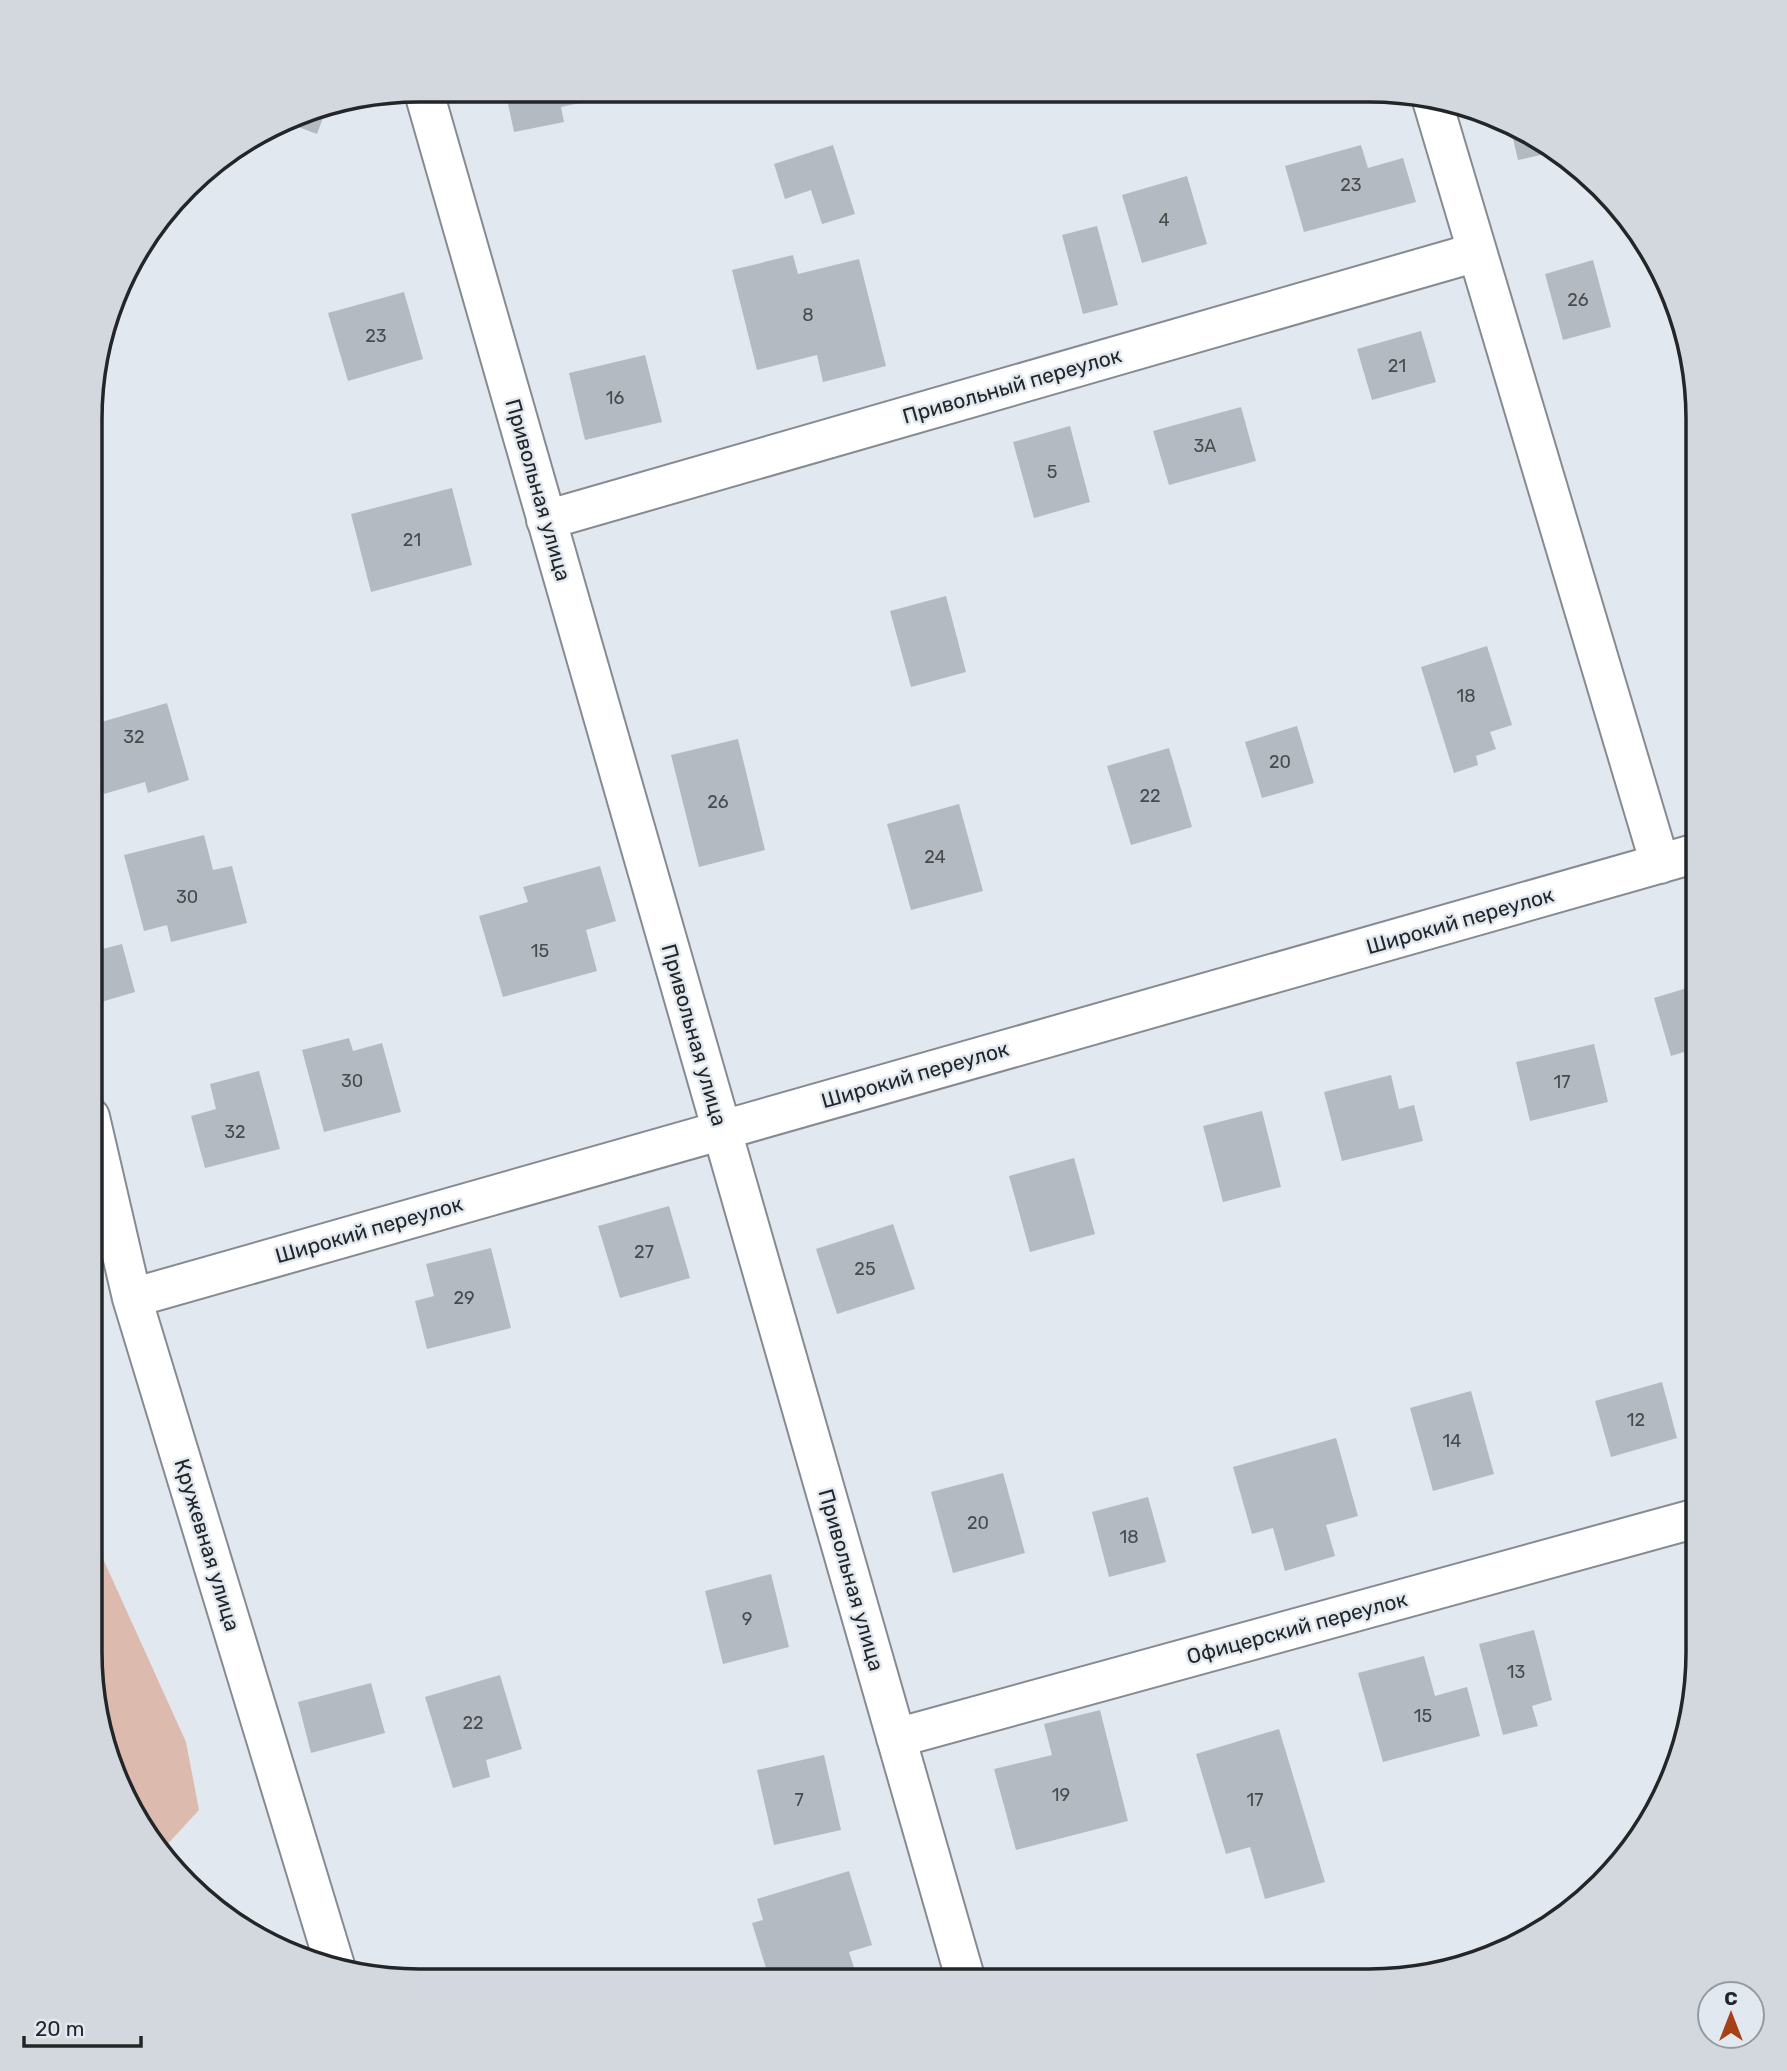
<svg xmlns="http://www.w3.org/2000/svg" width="1787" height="2071" font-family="Rubik,sans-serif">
<rect width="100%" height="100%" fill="#e2e8ef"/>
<path fill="#ddbaae" d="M90 1530 186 1742 199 1810 163 1849 134 1818 101 1738 89 1653Z"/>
<path fill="#b4bac1" d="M505 90H586L589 101 561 107 564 122 514 132Z
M328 104 317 134 285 122 312 107Z
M1511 130 1552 145 1558 151 1518 160Z
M833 145 855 214 822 224 811 190 785 199 774 164Z
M1361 145 1368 168 1403 158 1416 202 1304 232 1285 166Z
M1187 176 1207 244 1142 263 1122 195Z
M1097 226 1118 305 1083 314 1062 235Z
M793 255 798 274 859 259 886 366 823 382 817 355 757 370 732 270Z
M1593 260 1611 327 1563 340 1545 274Z
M404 292 423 359 348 381 328 313Z
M1421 331 1436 382 1372 400 1357 349Z
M645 355 662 422 585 440 569 373Z
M1241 407 1256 461 1169 485 1153 431Z
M1070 426 1090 502 1034 518 1013 442Z
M452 488 472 565 371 592 351 514Z
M946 596 966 672 911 687 890 611Z
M1487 646 1512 725 1490 732 1496 749 1476 756 1478 765 1454 773 1421 667Z
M167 703 189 780 148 793 145 782 104 794 91 749V725Z
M1297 726 1314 783 1262 798 1245 742Z
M738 739 765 850 699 867 671 755Z
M1169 748 1192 827 1131 845 1107 766Z
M959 804 983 891 911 910 887 824Z
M204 835 213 870 232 866 247 923 171 942 167 925 144 931 124 855Z
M600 866 616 921 586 930 597 971 503 997 479 916 528 902 523 887Z
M122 944 135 992 91 1005V952Z
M1697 985V1048L1671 1056 1654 998Z
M349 1038 353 1051 382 1043 401 1112 324 1132 302 1050Z
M1594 1044 1608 1102 1530 1121 1516 1062Z
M259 1071 280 1149 205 1168 191 1116 216 1109 210 1084Z
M1391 1075 1399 1109 1414 1105 1423 1141 1342 1161 1324 1092Z
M1262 1111 1281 1187 1223 1202 1203 1126Z
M1074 1158 1095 1234 1030 1252 1009 1176Z
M669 1206 690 1278 620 1298 598 1226Z
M893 1224 915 1289 837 1314 816 1249Z
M491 1248 511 1328 427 1349 415 1301 434 1296 426 1264Z
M1662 1382 1677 1438 1611 1457 1595 1401Z
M1471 1391 1494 1474 1433 1491 1410 1408Z
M1336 1438 1358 1516 1326 1525 1335 1556 1285 1571 1273 1528 1252 1534 1233 1467Z
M1003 1473 1025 1553 953 1573 931 1492Z
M1148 1497 1166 1562 1109 1577 1092 1512Z
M771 1574 789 1647 723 1664 705 1591Z
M1534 1630 1552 1700 1532 1706 1538 1726 1503 1735 1479 1644Z
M1424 1656 1435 1696 1467 1687 1480 1736 1383 1762 1358 1673Z
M500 1675 522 1749 486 1760 490 1777 453 1788 425 1697Z
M371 1683 385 1733 311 1753 298 1702Z
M1100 1710 1128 1821 1016 1850 994 1769 1052 1755 1044 1724Z
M1279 1729 1325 1882 1265 1899 1250 1847 1226 1854 1196 1754Z
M824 1755 841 1830 774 1845 757 1770Z
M849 1871 872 1945 849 1952 856 1974 834 1981H770L752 1923 763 1920 757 1899Z"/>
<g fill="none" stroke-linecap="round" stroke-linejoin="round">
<defs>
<path id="minor" d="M423 89 966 1981
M1432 100 1660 864
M546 520 1477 252
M90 1117 132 1298 336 1969
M132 1298 1697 853
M896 1738 1697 1518"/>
</defs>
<use href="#minor" stroke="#858b91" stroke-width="42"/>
<use href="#minor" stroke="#fff" stroke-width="38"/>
</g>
<g text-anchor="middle" stroke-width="5" stroke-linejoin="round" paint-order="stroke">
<g font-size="18" fill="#474b4e">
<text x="1351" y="191">23</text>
<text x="1164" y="226">4</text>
<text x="1578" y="306">26</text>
<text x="808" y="321">8</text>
<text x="376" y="342">23</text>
<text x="1397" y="372">21</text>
<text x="615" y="404">16</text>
<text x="1205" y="452">3А</text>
<text x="1052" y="478">5</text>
<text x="412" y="546">21</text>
<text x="1466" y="702">18</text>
<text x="134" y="743">32</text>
<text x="1280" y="768">20</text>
<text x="1150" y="802">22</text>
<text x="718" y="808">26</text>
<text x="935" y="863">24</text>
<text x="187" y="903">30</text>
<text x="540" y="957">15</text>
<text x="352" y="1087">30</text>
<text x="1562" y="1088">17</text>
<text x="235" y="1138">32</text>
<text x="644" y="1258">27</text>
<text x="865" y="1275">25</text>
<text x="464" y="1304">29</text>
<text x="1636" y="1426">12</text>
<text x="1452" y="1447">14</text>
<text x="978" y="1529">20</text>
<text x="1129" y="1543">18</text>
<text x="747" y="1625">9</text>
<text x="1516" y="1678">13</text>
<text x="1423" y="1722">15</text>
<text x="473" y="1729">22</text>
<text x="1061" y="1801">19</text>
<text x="799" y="1806">7</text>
<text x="1255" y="1806">17</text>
</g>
<g font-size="21" fill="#232628" stroke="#e2e8ef">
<text transform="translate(1012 386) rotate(-16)" y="7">Привольный переулок</text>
<text transform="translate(538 490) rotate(74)" y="7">Привольная улица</text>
<text transform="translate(1460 921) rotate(-16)" y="7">Широкий переулок</text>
<text transform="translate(694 1035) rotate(74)" y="7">Привольная улица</text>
<text transform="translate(915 1075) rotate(-16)" y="7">Широкий переулок</text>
<text transform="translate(369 1230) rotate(-16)" y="7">Широкий переулок</text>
<text transform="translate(207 1545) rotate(73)" y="7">Кружевная улица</text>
<text transform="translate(851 1580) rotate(74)" y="7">Привольная улица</text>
<text transform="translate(1297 1628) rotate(-15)" y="7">Офицерский переулок</text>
</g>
</g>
<path d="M0 0H1787V2071H0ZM419 102H1369A317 317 0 0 1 1686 419V1652A317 317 0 0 1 1369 1969H419A317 317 0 0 1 102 1652V419A317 317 0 0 1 419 102Z" fill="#d3d8df" fill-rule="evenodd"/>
<path fill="none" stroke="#232628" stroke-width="3.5" d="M419 102H1369A317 317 0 0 1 1686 419V1652A317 317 0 0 1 1369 1969H419A317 317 0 0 1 102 1652V419A317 317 0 0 1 419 102Z"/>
<g transform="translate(1731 2015)"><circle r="33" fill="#e2e8ef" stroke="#969a9f" stroke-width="2"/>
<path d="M0-5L12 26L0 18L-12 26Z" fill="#a64117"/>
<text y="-10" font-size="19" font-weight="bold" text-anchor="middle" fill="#232628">С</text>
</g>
<path d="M24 2036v10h117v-10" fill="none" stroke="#232628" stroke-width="3.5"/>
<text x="35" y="2036" font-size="21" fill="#232628" stroke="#e2e8ef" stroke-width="5" paint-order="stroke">20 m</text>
</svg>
